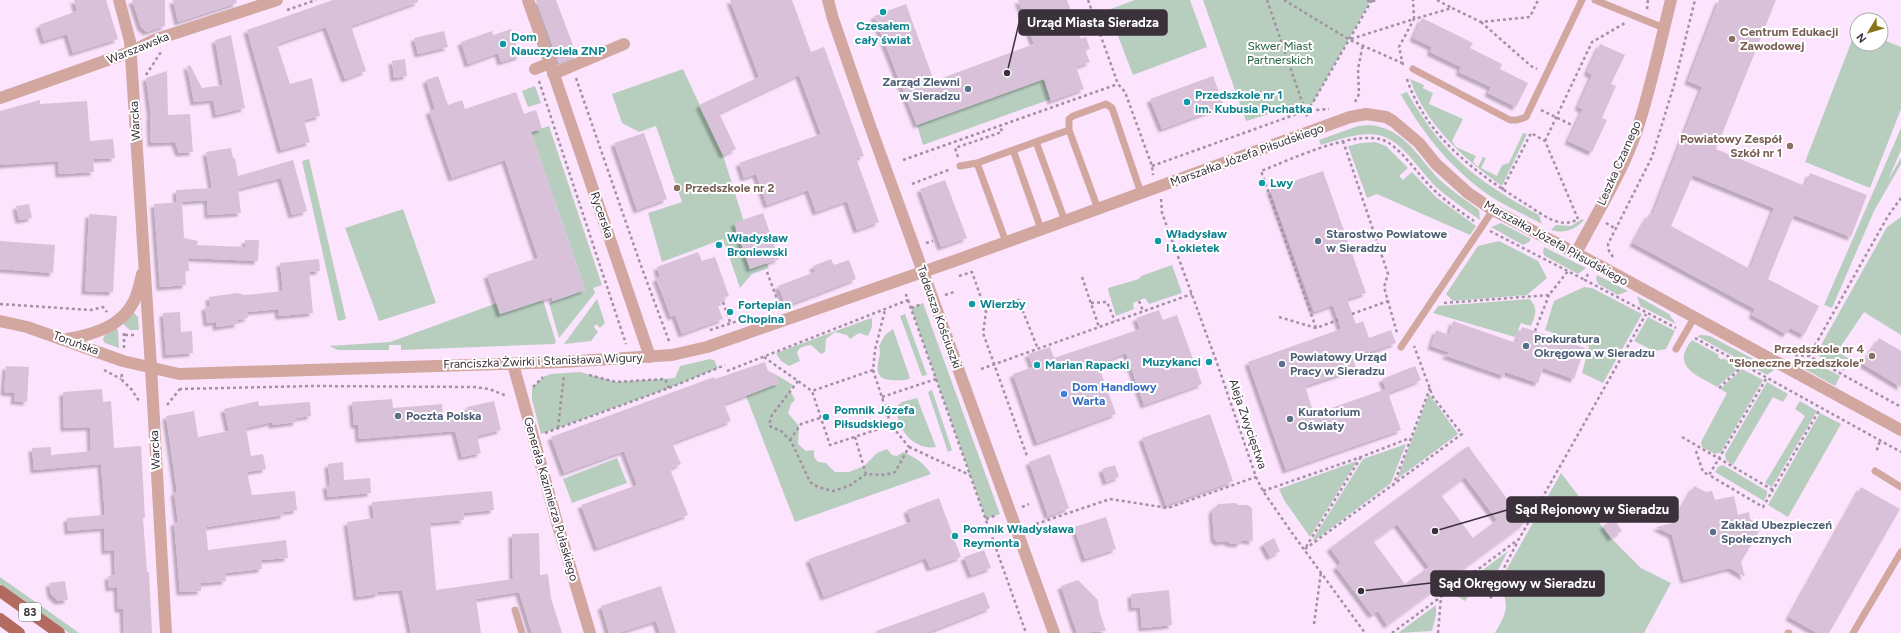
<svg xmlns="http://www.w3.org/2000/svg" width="1901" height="633" font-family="Figtree,sans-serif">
<defs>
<filter id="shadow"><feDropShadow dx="-3.5" dy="3.5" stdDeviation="1" flood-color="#0004"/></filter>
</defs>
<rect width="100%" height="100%" fill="#fde4fe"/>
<path fill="#b7cebf" d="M1135 0H1190L1207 47 1133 75 1108 10Z
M1203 0H1371L1312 104H1302L1246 121Z
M1856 30 1857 44H1881V39L1901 47V109L1870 188 1805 162Z
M683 69 723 155 744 222 735 230 738 233 750 269 767 263 769 268 752 274 740 288 723 239 662 262 648 213 682 202 656 126 639 132 622 123 612 94Z
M1044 79 1051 99 923 145 917 125Z
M1410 79 1424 85 1423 88 1433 93 1429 104 1463 119 1452 141 1456 147 1476 156 1473 162 1478 167 1483 157 1486 158 1481 168 1497 176 1502 165 1509 163 1523 133 1527 134 1502 186C1464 159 1425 124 1410 79Z
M535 86 541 103 528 107 522 91Z
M1407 92C1444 156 1475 180 1539 215L1542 224C1527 216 1512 209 1498 201 1456 175 1425 137 1401 95H1399Z
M1369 125C1404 128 1416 155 1438 178 1450 190 1465 199 1479 210L1480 220C1465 209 1450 199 1436 187 1420 171 1401 139 1378 135 1359 132 1338 140 1321 145L1319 140 1358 126Z
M549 126 602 285 593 288 595 293 559 338 549 303 585 290 531 132Z
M1901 128V150L1888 180 1901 158V164L1874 211 1832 308 1824 305Z
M1375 142 1386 146 1408 168 1399 176 1403 180 1412 172 1436 197 1476 226 1470 235 1377 194 1367 198 1348 146 1361 143Z
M309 159 346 319 338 321 302 161Z
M403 209 436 303 379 321 345 228Z
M1901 217V335L1864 312 1837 352 1850 359 1844 371 1816 354 1887 227Z
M1582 219 1584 220C1575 230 1564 234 1551 230L1556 225 1571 226Z
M1501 223 1531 239 1529 242 1523 245 1491 227Z
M1499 241 1538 261 1547 278 1527 295 1453 301 1446 294 1478 246Z
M1544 247 1586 268 1578 274 1545 256 1543 253Z
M1172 265 1182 293 1149 304 1145 298 1133 303 1134 309 1116 316 1108 290V288L1139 279 1141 276Z
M1597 275 1628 291 1618 295 1598 284 1596 279Z
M1584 287 1592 288 1642 314 1603 383 1582 373 1589 346 1545 330 1554 301Z
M1637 296 1669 314 1676 324 1640 306Z
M597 299 605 323 600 328 596 324 594 327 598 332 591 341 564 344Z
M1530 299C1538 309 1536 314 1531 326L1521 323 1515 337 1433 313 1438 306Z
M543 300 556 342 554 344 401 350V345H389V350H338L329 346 390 342 497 303 500 314Z
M923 303 1000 514 986 519 911 308Z
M133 312 138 317 139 330H130L122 323Z
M905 314 927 375 922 376 900 316Z
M1648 317 1675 331 1666 349 1654 351 1634 341Z
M871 318 872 319V327L868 336 859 333 850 339 847 335 835 332 826 339 825 352 821 354 811 345C804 346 799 347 797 353L800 361 789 366 781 361 776 353Z
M115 328 118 330 119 348 105 343 103 340 104 336Z
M893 329 910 378 907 380C895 380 874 384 878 364 879 357 881 353 879 346L885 335Z
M1701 335 1710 336 1774 370 1767 375 1697 336Z
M1692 340 1719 355 1718 357 1722 360 1723 358 1740 367 1717 387C1697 375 1670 367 1692 340Z
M710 359 714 360 718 368 669 388 541 434 532 400V388L543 377 551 374 580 372 616 382 675 378 680 366Z
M1810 360 1840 376 1835 386 1799 366Z
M1742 369 1763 380 1721 452 1715 454 1702 447 1701 442 1727 393 1720 389Z
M775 374 793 385 790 390 795 400 791 404 788 413 799 426 798 444 806 451 814 450V457L818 462 826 463 835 472H849L864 466 877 453 887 449 892 455 897 456 903 452C915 457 924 463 931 474L795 522 746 396 779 383Z
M1767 382 1788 394 1783 402 1773 397 1733 465 1726 460 1725 454Z
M932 390 952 450 948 452 928 392Z
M1429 394 1458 434 1397 479Z
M917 398 936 447C913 451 895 427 897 406L902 402Z
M1800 401 1817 411 1772 487 1765 483 1805 416 1795 409Z
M1820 413 1841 424 1788 517 1768 505Z
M1406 444 1391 483 1314 541 1313 539 1363 459Z
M617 458 627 483 572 503 563 479Z
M1357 461 1310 537 1284 500 1279 489Z
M1723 465 1767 491V495L1764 501 1715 472 1718 467Z
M1561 473 1611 538 1641 568 1671 583 1644 633H1495C1509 609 1508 607 1500 581Z
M1508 551 1492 582 1494 592C1482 583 1472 591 1465 601L1455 595 1460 587Z
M0 577 68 625 79 633H69L0 584Z
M1436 605V615L1432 631 1398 633Z"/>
<path fill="#d9c1d9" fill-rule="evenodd" filter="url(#shadow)" d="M74 0H106L118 39 73 53 67 34 44 41 39 25 77 11Z
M132 0H165V26L147 32 141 27Z
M173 0H236L237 3 178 22Z
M333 0H418V2L351 26 366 71 345 79 326 27 277 44 290 84 312 78 320 116 304 120 310 142 281 150 247 30Z
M536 0H556L577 56 559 63Z
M730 0H792L811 52 824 47 864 156 856 158 879 222 857 230 847 201 816 212 808 190 767 205 756 174 744 178 739 163 821 134 799 75 719 113 736 149 723 155 699 105 759 77Z
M1018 0H1067L1081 39 1086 37 1090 49 1085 50 1090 62 1076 67 1084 89 1051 101 1044 79 917 125 874 16 906 4 934 81 1034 44Z
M1719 0H1776L1716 149 1805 186 1810 173 1867 195 1851 237 1794 215 1768 279 1819 306 1804 335 1790 328 1786 334 1752 315 1755 309 1633 243 1649 214 1652 216 1702 87 1688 81ZM1693 175 1774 208 1750 269 1671 226Z
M1422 18 1473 43 1470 48 1502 64 1500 69 1528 83 1516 107 1488 93 1491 87 1459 72 1461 67 1430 52 1432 47 1413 38Z
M511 29 520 56 501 62 498 53 468 64 461 42 492 31 493 35Z
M444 31 448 47 418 54 414 38Z
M231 35 245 108 216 115 213 100 194 102 187 66 190 65 202 88 223 85 215 40Z
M1600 44 1625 55 1611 84 1616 86 1602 118 1607 120 1592 152 1568 141 1583 109 1578 107 1592 75 1587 72Z
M405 59 407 76 394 78 392 61Z
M167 71 168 115 190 114 193 152 179 153 175 142 151 143 150 116H151L146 78Z
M438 76 448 105 462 100 465 109 516 92 524 114 536 110 542 129 531 132 585 290 553 301 552 297 500 314 487 275 538 258 505 160 452 178 429 111 435 109 426 80Z
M1213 76 1224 106 1162 129 1150 99Z
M40 100V104L87 101 90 141 113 139 115 158 93 159 94 172 59 174 58 161 0 165V111Z
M644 133 667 199 637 210 614 143Z
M231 148 233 158H235L238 176 293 160 307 211 292 215 281 178 238 189 241 213 208 215 207 200 177 202 176 190 212 188 206 152Z
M1323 171 1366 293 1347 299 1356 324 1363 321 1369 338 1391 330 1396 343 1353 358 1356 369 1305 386 1314 414 1386 389 1382 379 1415 366 1421 380 1388 393 1387 390 1401 430 1286 470 1248 362 1341 329 1333 305 1314 312 1270 189Z
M945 180 967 238 941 247 920 189Z
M182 202 184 238 198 241 197 245 245 247V240H259L258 261 188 258 189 271H185L186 285 160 287 154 204Z
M29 204 32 218 19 220 16 206Z
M763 213 779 259 750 269 734 223Z
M89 214 117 216 113 292 85 291Z
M0 241 55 245 53 273 0 269Z
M698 252 702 261 715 257 729 296 723 298 725 301 717 304 723 319 682 334 675 315 671 317 656 278 660 277 657 267Z
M319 259 320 271 309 272 313 313 279 316 278 309 247 312 248 318 237 320 238 324 216 327V322L207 323 205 307 210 306 209 297 237 293 245 295 283 291 280 263Z
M831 259 834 265 849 260 856 279 786 306 778 286 815 272 813 266Z
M1159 310 1163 320 1177 315 1202 384 1144 405 1126 353 1098 364 1116 414 1037 443 1013 374 1033 367 1028 354 1050 347 1054 358 1120 336 1140 329 1136 318Z
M180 312 181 332 192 331 193 353 166 355 163 313Z
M1453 321 1516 343 1522 327 1585 348 1574 379 1543 368 1538 383 1505 372 1504 376 1444 355 1451 353 1431 346 1436 330 1449 335Z
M1879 338 1901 351V387L1863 364Z
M765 362 768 371 775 374 779 383 724 404 731 421 672 443 681 464 670 469 688 515 597 548 581 505 637 485 624 451 564 473 551 437 714 377 715 379Z
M6 366 29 367 27 402 14 401 15 393 4 392Z
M102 389 103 402 111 401 114 448 141 446 145 517 143 518 147 572H149L152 633H124L123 609H118L117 587 109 588 108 576 115 575 114 550 105 551 104 528 68 531 67 518 105 515 101 464 34 470 32 448 51 447V455L91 451 90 427 64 428 63 392Z
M392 399 393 408 442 404 443 419 468 413 467 407 494 401 501 430 477 436 481 453 462 457 455 431 359 439 358 425H354L352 402Z
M258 401 259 406 310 402 311 416 296 418 297 422 272 425V422L246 428 251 456 263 454 266 469 247 472 252 495 295 491 297 510 284 512V515L206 527 208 550 286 540 288 558 261 560 262 569 225 573 226 581 201 583V591L180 592 174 522H178L174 492H177L166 416 194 411 198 437 229 431 224 409Z
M1210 414 1233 481 1166 505 1142 438Z
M1468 446 1525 523 1387 625 1378 611 1372 615 1336 567 1341 563 1330 548ZM1465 477 1497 520 1473 538 1441 495ZM1397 524 1429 567 1405 584 1373 541Z
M1050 454 1069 508 1048 516 1029 462Z
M343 462 344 480 370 478 371 493 328 497 326 485H330L328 464Z
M1115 465 1119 477 1106 482 1102 469Z
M1694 486 1706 492 1712 491 1715 500 1734 496 1738 515 1749 512 1750 519 1762 526 1741 562 1745 577 1730 568 1684 580 1672 535 1656 527 1673 523Z
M1861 487 1900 509 1829 633H1817L1789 617Z
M492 491 494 510 463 513 464 520 430 523 436 590 513 579 512 534 539 533 540 575 548 574 551 598 562 633H532L519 592 476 599 481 633H411L402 590 378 592V594L357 597 347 522 374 518 372 502Z
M939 498 961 557 930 568 926 558 824 597 809 559 911 522 907 510Z
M1236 503 1238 505H1248L1252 508 1253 541 1242 540 1239 544 1229 543 1227 541 1218 542 1214 539 1212 511 1218 504Z
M1106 517 1116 549 1085 559 1074 527Z
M1614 519 1622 531 1611 538 1603 526Z
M1274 538 1280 551 1270 557 1263 544Z
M984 550 991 568 971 575 964 557Z
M1078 580 1098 600 1099 610 1106 631 1077 633 1061 586Z
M65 581 68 600 58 601 51 594 49 583Z
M661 586 676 633H660L656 621 618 633H609L601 606Z
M1169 590 1172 625 1142 628 1140 607 1132 608 1131 594Z
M984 592 990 608 926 633H877L876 631Z"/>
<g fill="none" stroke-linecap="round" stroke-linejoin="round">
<path stroke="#a291a3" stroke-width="2.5" stroke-dasharray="3 3" stroke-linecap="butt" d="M1088 0 1118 84 1125 92 1152 166 1153 175
M1267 0 1308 119
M1284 0 1350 40 1402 63
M1367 0 1371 2 1376 0
M1437 0 1452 8
M1647 9 1648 0
M287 10 316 0
M1481 22 1531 66 1537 69
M1351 39 1414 19 1413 0
M1403 65 1399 47 1414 19 1452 8 1481 22 1530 17 1538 0
M146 75 161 52
M576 78 640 263 669 341
M1407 79C1426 137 1477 174 1526 204 1542 214 1560 230 1578 219
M539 81 626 344
M1355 102 1359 94 1358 69 1363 44
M1305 110 1312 104 1372 0
M1541 110 1572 125
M1343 141 1388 274 1384 287 1397 333
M1545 141 1592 42 1625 23
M958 157 955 148 1002 132 1000 125
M903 160 1118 84
M1152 166 1305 111 1329 109
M912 184 951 169
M1502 190 1531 133 1545 141 1578 219
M1161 199 1162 213 1217 363 1256 477 1263 491 1292 533 1365 633
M1606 223 1616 229
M1490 231 1585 280
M926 243 933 241
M1613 257 1609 251 1608 244 1652 157 1674 85 1695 0
M767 272 780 307
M1588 274 1585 280 1676 328
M959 276 972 272 986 312 983 333 1027 456
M1082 277 1099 327
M945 295 954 292
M1018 299 1038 349
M908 300 1026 633
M1139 301 1143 311
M723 302 730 322
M1091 303 1107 302 1115 321
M1444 303 1549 295 1568 271
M0 304 91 310 103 307 107 312
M911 308 922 304
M1352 314 1388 301
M1279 317 1316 328 1338 320
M1316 328 1261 171C1290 160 1362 125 1389 143 1405 154 1417 173 1431 187 1444 200 1459 211 1474 221
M710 330 747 318
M1535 331 1549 295
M124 333V348
M125 335H136
M1695 338 1901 452
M1795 355 1809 356 1901 407
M1809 356 1888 216 1901 198
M764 357 812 391
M981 369 1192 294
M104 370 121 379
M873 370 812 391 830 445 891 425
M727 371 908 300 905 292
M122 374 121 379 132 390 139 401
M589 375 616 382 665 379 669 388
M1766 379 1709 475 1763 507 1820 409
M798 381 772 415 769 424 771 427 781 431 791 441 810 482 818 487 833 491 849 486 866 474 885 475 895 472 909 447 891 425 873 370 875 350 885 310
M533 387 543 377
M180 388V389L313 386 474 387 489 389 507 396
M1719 388 1743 366
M882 397 936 379
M167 405 180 389
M558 428 564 375
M545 433 669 388 725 365
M855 437 866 474
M1682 437 1773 490
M790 440 801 424 820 418
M909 447 970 475
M1878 450 1877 449 1880 441
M1696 451 1703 472 1709 475
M1393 486 1430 388
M1263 491 1361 457 1410 438
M1022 507 1029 504
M986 519 997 515
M1036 524 1110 499 1168 508 1256 477
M1306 547 1361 457
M1305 549 1462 434 1433 397 1414 346
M1490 598 1498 590 1496 583 1518 541
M1314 624 1321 572
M1392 633 1519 539 1646 314
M1438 633 1441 597"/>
<path stroke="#d1a7a0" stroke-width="7" d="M1595 0 1664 28
M1413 69 1510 120H1517L1526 117 1582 0
M1069 130V119L1073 116 1106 104 1112 108 1141 193
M1036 142 1065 221
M1013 150 1041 229
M977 163 1006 242
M960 166 977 163 1069 130 1098 209
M1401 347 1493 210
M1676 349 1694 318
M1875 471 1901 487
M515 610 522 633
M1788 633H1789
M1853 633 1901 552"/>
<path stroke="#d1a7a0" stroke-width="12" d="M119 0 130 41 151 367 166 633
M528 0 550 63 535 69
M828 0 833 19 869 123 1054 633
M550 63 650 357
M553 74 624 44
M0 98 130 52 154 40 277 0
M1576 253C1597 213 1622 173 1637 130 1651 88 1660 43 1671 0
M0 321 27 327 123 361 179 374 563 362 672 355 707 347 957 260 1350 117 1366 114 1386 117 1393 121 1419 143 1436 164 1468 193 1493 210 1606 269 1901 430
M68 339C94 334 121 327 134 301 138 293 140 283 142 274
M513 364 558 526 590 633"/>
<path stroke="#b36a5f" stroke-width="12" d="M0 591 59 633
M0 619 19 633"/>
</g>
<g fill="#0f9aa8" stroke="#fff" stroke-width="1.5">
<circle cx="883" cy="12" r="4"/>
<circle cx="503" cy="44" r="4"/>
<circle cx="1187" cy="102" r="4"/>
<circle cx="1262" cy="183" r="4"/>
<circle cx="1158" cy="241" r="4"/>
<circle cx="719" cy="245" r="4"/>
<circle cx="972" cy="304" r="4"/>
<circle cx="730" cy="312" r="4"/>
<circle cx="1209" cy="362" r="4"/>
<circle cx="1037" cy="365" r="4"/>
<circle cx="826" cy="417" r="4"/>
<circle cx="955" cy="536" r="4"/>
</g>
<g fill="#8d6e63" stroke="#fff" stroke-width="1.5">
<circle cx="1732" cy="39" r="4"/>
<circle cx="1790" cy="146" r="4"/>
<circle cx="677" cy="188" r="4"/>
<circle cx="1872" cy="356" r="4"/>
</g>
<g fill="#5c6f8a" stroke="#fff" stroke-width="1.5">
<circle cx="968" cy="89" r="4"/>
<circle cx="1318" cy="241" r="4"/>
<circle cx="1526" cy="346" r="4"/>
<circle cx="1282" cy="364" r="4"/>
<circle cx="398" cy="416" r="4"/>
<circle cx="1290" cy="419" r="4"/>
<circle cx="1713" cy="532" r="4"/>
</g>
<circle fill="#3f7fe0" stroke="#fff" stroke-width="1.5" cx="1064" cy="394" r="4"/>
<g text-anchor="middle" stroke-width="4" stroke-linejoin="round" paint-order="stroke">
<rect fill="#fff" stroke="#756f76" stroke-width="1" x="19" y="603" width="22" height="18" rx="3"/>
<g font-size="11" font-weight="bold" fill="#3a313b">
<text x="30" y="616">83</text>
</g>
<g font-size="12" font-weight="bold" fill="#0d838f" stroke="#fff" text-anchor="start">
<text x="883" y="30" text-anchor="middle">Czesałem<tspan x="883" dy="14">cały świat</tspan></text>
<text x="511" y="41">Dom<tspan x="511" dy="14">Nauczyciela ZNP</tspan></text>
<text x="1195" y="99">Przedszkole nr 1<tspan x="1195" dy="14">im. Kubusia Puchatka</tspan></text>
<text x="1270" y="187">Lwy</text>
<text x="1166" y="238">Władysław<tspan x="1166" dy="14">I Łokietek</tspan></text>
<text x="727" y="242">Władysław<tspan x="727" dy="14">Broniewski</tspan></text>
<text x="980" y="308">Wierzby</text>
<text x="738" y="309">Fortepian<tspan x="738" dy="14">Chopina</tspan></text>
<text x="1201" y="366" text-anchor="end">Muzykanci</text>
<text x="1045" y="369">Marian Rapacki</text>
<text x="834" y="414">Pomnik Józefa<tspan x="834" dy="14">Piłsudskiego</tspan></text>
<text x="963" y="533">Pomnik Władysława<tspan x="963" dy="14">Reymonta</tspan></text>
</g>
<g font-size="12" font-weight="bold" fill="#785e54" stroke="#fff" text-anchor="start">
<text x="1740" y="36">Centrum Edukacji<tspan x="1740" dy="14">Zawodowej</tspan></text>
<text x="1782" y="143" text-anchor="end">Powiatowy Zespół<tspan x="1782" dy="14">Szkół nr 1</tspan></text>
<text x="685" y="192">Przedszkole nr 2</text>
<text x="1864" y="353" text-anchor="end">Przedszkole nr 4<tspan x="1864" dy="14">"Słoneczne Przedszkole"</tspan></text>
</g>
<g font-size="12" fill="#266242" stroke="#fff">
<text x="1280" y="50">Skwer Miast<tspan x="1280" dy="14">Partnerskich</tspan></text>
</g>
<g font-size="12" fill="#3a313b" stroke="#fff">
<text transform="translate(138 48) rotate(-22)" y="4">Warszawska</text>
<text transform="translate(135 121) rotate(-94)" y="4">Warcka</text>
<text transform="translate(1247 155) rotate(-20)" y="4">Marszałka Józefa Piłsudskiego</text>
<text transform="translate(1619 163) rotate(-66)" y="4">Leszka Czarnego</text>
<text transform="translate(602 215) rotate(71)" y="4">Rycerska</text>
<text transform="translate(1556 243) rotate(29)" y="4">Marszałka Józefa Piłsudskiego</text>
<text transform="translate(939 317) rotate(70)" y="4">Tadeusza Kościuszki</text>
<text transform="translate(76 343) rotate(20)" y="4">Toruńska</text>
<text transform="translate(543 361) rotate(-2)" y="4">Franciszka Żwirki i Stanisława Wigury</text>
<text transform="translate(1248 424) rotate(71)" y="4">Aleja Zwycięstwa</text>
<text transform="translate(155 450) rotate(-93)" y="4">Warcka</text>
<text transform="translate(551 499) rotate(74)" y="4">Generała Kazimierza Pułaskiego</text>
</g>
<g font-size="12" font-weight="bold" fill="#4e5e75" stroke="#fff" text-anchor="start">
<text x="960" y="86" text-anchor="end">Zarząd Zlewni<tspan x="960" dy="14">w Sieradzu</tspan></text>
<text x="1326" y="238">Starostwo Powiatowe<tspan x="1326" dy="14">w Sieradzu</tspan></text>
<text x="1534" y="343">Prokuratura<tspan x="1534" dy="14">Okręgowa w Sieradzu</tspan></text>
<text x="1290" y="361">Powiatowy Urząd<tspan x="1290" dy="14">Pracy w Sieradzu</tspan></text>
<text x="1298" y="416">Kuratorium<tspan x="1298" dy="14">Oświaty</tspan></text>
<text x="406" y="420">Poczta Polska</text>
<text x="1721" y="529">Zakład Ubezpieczeń<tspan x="1721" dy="14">Społecznych</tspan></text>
</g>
<g font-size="12" font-weight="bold" fill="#366cbe" stroke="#fff" text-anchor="start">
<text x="1072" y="391">Dom Handlowy<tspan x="1072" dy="14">Warta</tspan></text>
</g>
</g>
<path fill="none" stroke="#3a313b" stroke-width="1.5" d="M1007 73L1019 23M1435 531L1507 510M1361 591L1431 583"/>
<g fill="#3a313b" stroke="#fff" stroke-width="1.5">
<circle cx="1007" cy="73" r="4"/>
<circle cx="1435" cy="531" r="4"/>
<circle cx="1361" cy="591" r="4"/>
</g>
<g fill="#3a313b" stroke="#3a313b" stroke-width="1.5">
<rect x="1019" y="10" width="148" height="25" rx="4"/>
<rect x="1507" y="497" width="171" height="25" rx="4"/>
<rect x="1431" y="571" width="173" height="25" rx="4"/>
</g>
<g font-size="13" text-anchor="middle" font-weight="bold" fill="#fff">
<text x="1093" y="27">Urząd Miasta Sieradza</text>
<text x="1592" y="514">Sąd Rejonowy w Sieradzu</text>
<text x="1517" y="588">Sąd Okręgowy w Sieradzu</text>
</g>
<g transform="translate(1869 32) rotate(232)"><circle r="19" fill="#ffffff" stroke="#b0adb1"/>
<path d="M0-3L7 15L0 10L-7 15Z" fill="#86761a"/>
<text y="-6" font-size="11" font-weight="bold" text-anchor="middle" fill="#3a313b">N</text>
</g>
</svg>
